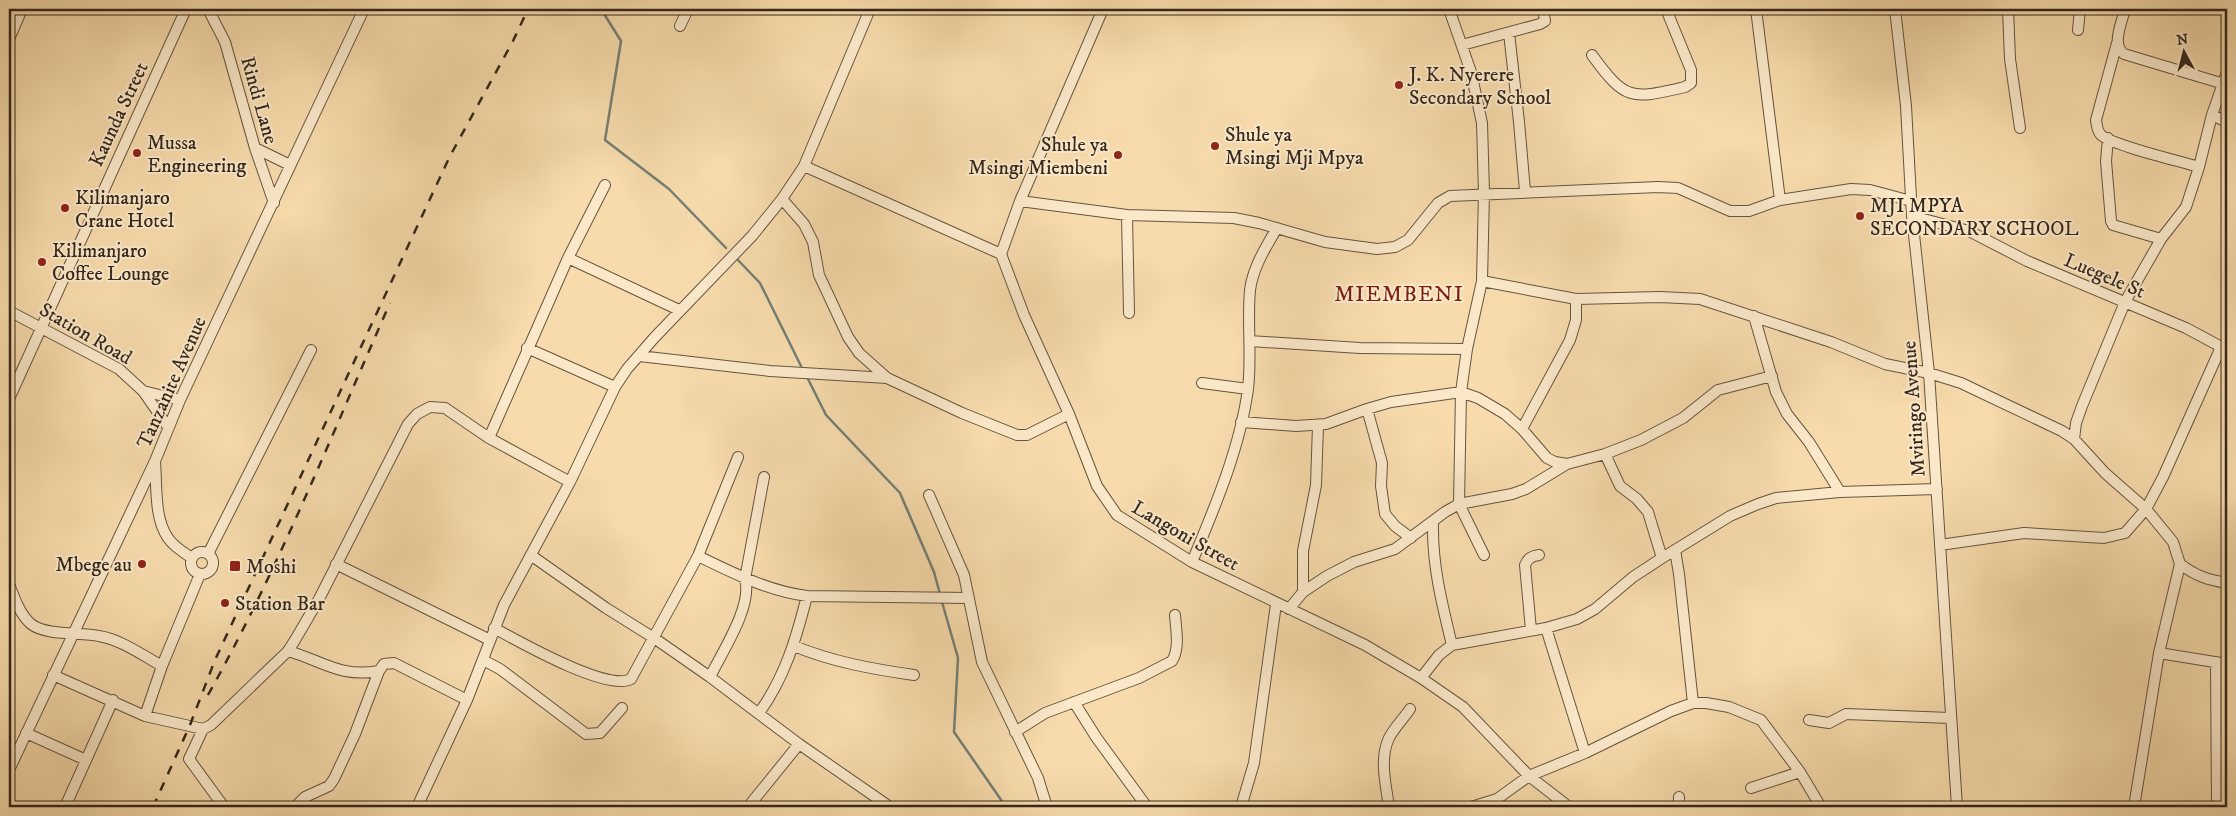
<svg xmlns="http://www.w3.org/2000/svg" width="2236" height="816" font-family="'IM FELL DW Pica',serif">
<rect width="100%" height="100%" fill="#f7dbac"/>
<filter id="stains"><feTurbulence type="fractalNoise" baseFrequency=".004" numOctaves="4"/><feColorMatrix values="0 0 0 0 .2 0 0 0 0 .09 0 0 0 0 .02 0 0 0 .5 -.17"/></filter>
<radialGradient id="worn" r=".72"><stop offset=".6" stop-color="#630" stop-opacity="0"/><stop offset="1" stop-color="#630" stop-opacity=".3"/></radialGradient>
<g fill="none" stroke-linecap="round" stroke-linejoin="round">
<path stroke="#747f74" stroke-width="2.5" d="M601 9 621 41 605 140 669 189 726 248
M736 258 760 283 801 366
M808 379 826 415 900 493 934 572 940 594
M942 602 958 658 954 732 1006 807"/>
<defs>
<path id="minor" d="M208 9 225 42 255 148 274 203
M1103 9 1020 201 1001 254 1024 315 1069 414 1097 486 1117 515 1192 562 1365 645 1421 678 1463 707 1529 776 1569 807
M1449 9 1471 72 1482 123 1484 193 1482 281 1467 349 1461 392 1459 504 1484 555
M1756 9 1780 200
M1895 9 1906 106 1912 216 1929 373 1957 807
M2008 9 2010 59 2020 128
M2125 9C2122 23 2111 44 2124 54L2224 84
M680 26 688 9
M2078 30 2080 9
M1509 33 1519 122 1525 191
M9 39 22 9
M2117 43 2096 120C2097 126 2097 131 2101 135 2114 146 2180 161 2199 167
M1462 45 1540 24 1545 21 1543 9
M1592 55C1626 102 1632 99 1685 87L1691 83V70L1666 9
M2212 115 2227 122
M2108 138 2106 161 2111 221 2113 225 2161 239
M255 148 290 165
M804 166 1001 254
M782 199 804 224 813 242 819 275 848 337 859 353 887 378
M1020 201 1127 215 1234 218 1259 223 1325 242 1377 249 1395 247 1408 240 1438 203 1450 196 1658 187 1678 188 1730 211H1749L1780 200 1851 189 1870 190 1911 201
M1127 215 1129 313
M1912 216 1969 231 2027 261 2186 328 2227 350
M2227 241V247
M568 258 679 310
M1482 281 1576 299 1660 297 1700 299 1831 342 1885 364 1929 373 1961 383 2062 431 2074 439 2105 473 2146 509 2173 542 2180 564 2159 653 2134 807
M9 311 119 369 143 391 168 427
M1754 316 1776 392 1787 414 1809 442 1840 492
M1250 341 1360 348 1467 349
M527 348 615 387
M639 356 770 371 887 378 962 413 1017 435H1027L1069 414
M1202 383 1248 389
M143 391 180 400
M9 399 186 9
M1367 409 1382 463 1381 486 1385 514 1395 526 1411 538
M1241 422 1296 426 1326 424 1367 409 1391 402 1461 392 1478 398 1505 414 1522 429 1547 458 1555 462 1567 464 1605 454 1620 486 1637 499 1648 512 1662 558
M1522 429 1570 340 1576 320V299
M489 438 568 258 605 185
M2074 439 2076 423 2082 406 2125 302 2161 239 2186 207 2199 167 2212 115 2227 72
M1605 454 1641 440 1683 418 1718 390 1772 376
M155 462C157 486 154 518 168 538 174 547 183 552 192 558
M929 495 964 575 982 662 1038 778 1047 807
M1433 523C1432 565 1442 604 1452 645
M1940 545 2024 533 2104 538 2125 533 2146 509 2163 477 2221 347
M1675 550 1679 574 1693 703
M191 563a11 11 0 1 1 22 0a11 11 0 1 1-22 0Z
M208 554 311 350
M532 556 606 608 654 638 710 677 799 744 890 807
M698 556C733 573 768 591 807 596L969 598
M1192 562C1215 507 1240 448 1248 389 1252 356 1247 323 1250 290 1253 267 1266 247 1277 228
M336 564 490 640
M2180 564C2196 576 2208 580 2227 583
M9 584C14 597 20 615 31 624 46 636 81 632 99 636 122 640 142 655 162 666
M1303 592V551L1316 485 1318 425
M1289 609 1303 592 1327 576 1354 562 1395 549 1445 512 1459 504 1512 494 1526 489 1567 464
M494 628C518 641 607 692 631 679L698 556 738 457
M1546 628 1585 753
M1531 630 1525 565C1528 558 1532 556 1539 555
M794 646C833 662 872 669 914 675
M288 651C323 661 340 678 379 671L384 664 394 663 467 700
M2159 653 2227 664
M483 660 500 669 586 734 600 733 622 708
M2216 663 2217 807
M53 675 145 716 203 729 211 725 288 651 295 640 319 599 408 424 417 414 430 407 445 408 489 438 570 482
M710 677C722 652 753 606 745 579L764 477
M1421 678 1439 655 1452 645 1546 628 1577 619 1595 609 1633 577 1662 558 1730 516 1758 504 1776 498 1840 492 1937 489
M1074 702 1096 737 1147 807
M759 713C785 677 796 639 807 596
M145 716 162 666 200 574
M1809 720 1829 723 1846 714 1950 718
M203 729 189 759 224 807
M1015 732 1045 713 1139 678 1172 661C1180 649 1176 629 1175 615
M26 733 86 760
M9 770 155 461 180 400 364 9
M1751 788 1800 772
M1679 797V807
M65 807 113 700
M295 807 305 797 329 786 334 779 355 734 379 671
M417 807 467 700 504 605 570 482 615 387 627 369 654 338 752 236 782 199 804 166 870 9
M748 807 799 744
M1241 807 1254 763 1276 604
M1389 807C1386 785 1379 759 1389 738 1394 728 1404 718 1410 709
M1471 807 1497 799 1529 776 1585 753 1671 711 1693 703H1706L1729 707 1761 720 1800 772 1821 807"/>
</defs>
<use href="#minor" stroke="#655440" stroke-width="12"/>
<use href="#minor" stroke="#fae8c9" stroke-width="10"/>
<path stroke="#34271c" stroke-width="2.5" stroke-dasharray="9 9" stroke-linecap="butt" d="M208 695C278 570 332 434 390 303
M153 807 190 725 215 660 450 156 513 41 528 9"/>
</g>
<g fill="#8f2418" stroke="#fae8c9" stroke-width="2">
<circle cx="1399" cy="85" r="5"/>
<circle cx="1215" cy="146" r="5"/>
<circle cx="137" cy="153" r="5"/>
<circle cx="1118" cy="155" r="5"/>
<circle cx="65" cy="208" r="5"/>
<circle cx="1860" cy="216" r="5"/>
<circle cx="42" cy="262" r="5"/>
<circle cx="142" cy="564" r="5"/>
<rect x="229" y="560" width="12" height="12" rx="2.5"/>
<circle cx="225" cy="603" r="5"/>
</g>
<g text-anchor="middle" stroke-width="4" stroke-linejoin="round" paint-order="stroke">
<g font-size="20" fill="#34271c" stroke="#fae8c9" text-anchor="start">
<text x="1409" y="81">J. K. Nyerere<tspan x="1409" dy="23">Secondary School</tspan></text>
<text x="1225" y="141">Shule ya<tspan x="1225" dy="23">Msingi Mji Mpya</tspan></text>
<text x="147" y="149">Mussa<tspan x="147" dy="23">Engineering</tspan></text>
<text x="1108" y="151" text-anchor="end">Shule ya<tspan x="1108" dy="23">Msingi Miembeni</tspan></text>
<text x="75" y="204">Kilimanjaro<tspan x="75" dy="23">Crane Hotel</tspan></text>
<text x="1870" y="212">MJI MPYA<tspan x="1870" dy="23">SECONDARY SCHOOL</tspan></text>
<text x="52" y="257">Kilimanjaro<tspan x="52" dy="23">Coffee Lounge</tspan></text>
<text x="132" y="571" text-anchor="end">Mbege au</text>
<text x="246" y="573">Moshi</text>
<text x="235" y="610">Station Bar</text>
</g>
<g font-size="20" fill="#34271c" stroke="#fae8c9">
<text transform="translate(260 100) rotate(74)" y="7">Rindi Lane</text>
<text transform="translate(118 114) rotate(-65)" y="7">Kaunda Street</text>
<text transform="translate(2105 275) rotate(23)" y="7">Luegele St</text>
<text transform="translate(86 333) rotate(30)" y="7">Station Road</text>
<text transform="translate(171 382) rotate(-66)" y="7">Tanzanite Avenue</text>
<text transform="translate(1913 409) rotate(-94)" y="7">Mviringo Avenue</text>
<text transform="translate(1186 535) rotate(30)" y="7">Langoni Street</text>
</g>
<g font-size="22" letter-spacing="1" fill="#7a1f14" stroke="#fae8c9">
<text x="1399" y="301">MIEMBENI</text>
</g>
</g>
<rect width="2236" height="816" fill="none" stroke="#f7dbac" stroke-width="30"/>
<rect x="10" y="10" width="2216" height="796" fill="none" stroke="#34271c" stroke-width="2.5"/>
<rect x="15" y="15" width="2206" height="786" fill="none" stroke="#34271c"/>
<g transform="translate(2184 52) rotate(353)" stroke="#fae8c9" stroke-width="4" paint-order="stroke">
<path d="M0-4L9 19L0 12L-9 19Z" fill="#34271c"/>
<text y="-8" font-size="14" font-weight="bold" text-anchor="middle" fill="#34271c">N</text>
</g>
<rect width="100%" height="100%" filter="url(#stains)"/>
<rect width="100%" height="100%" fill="url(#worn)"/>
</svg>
